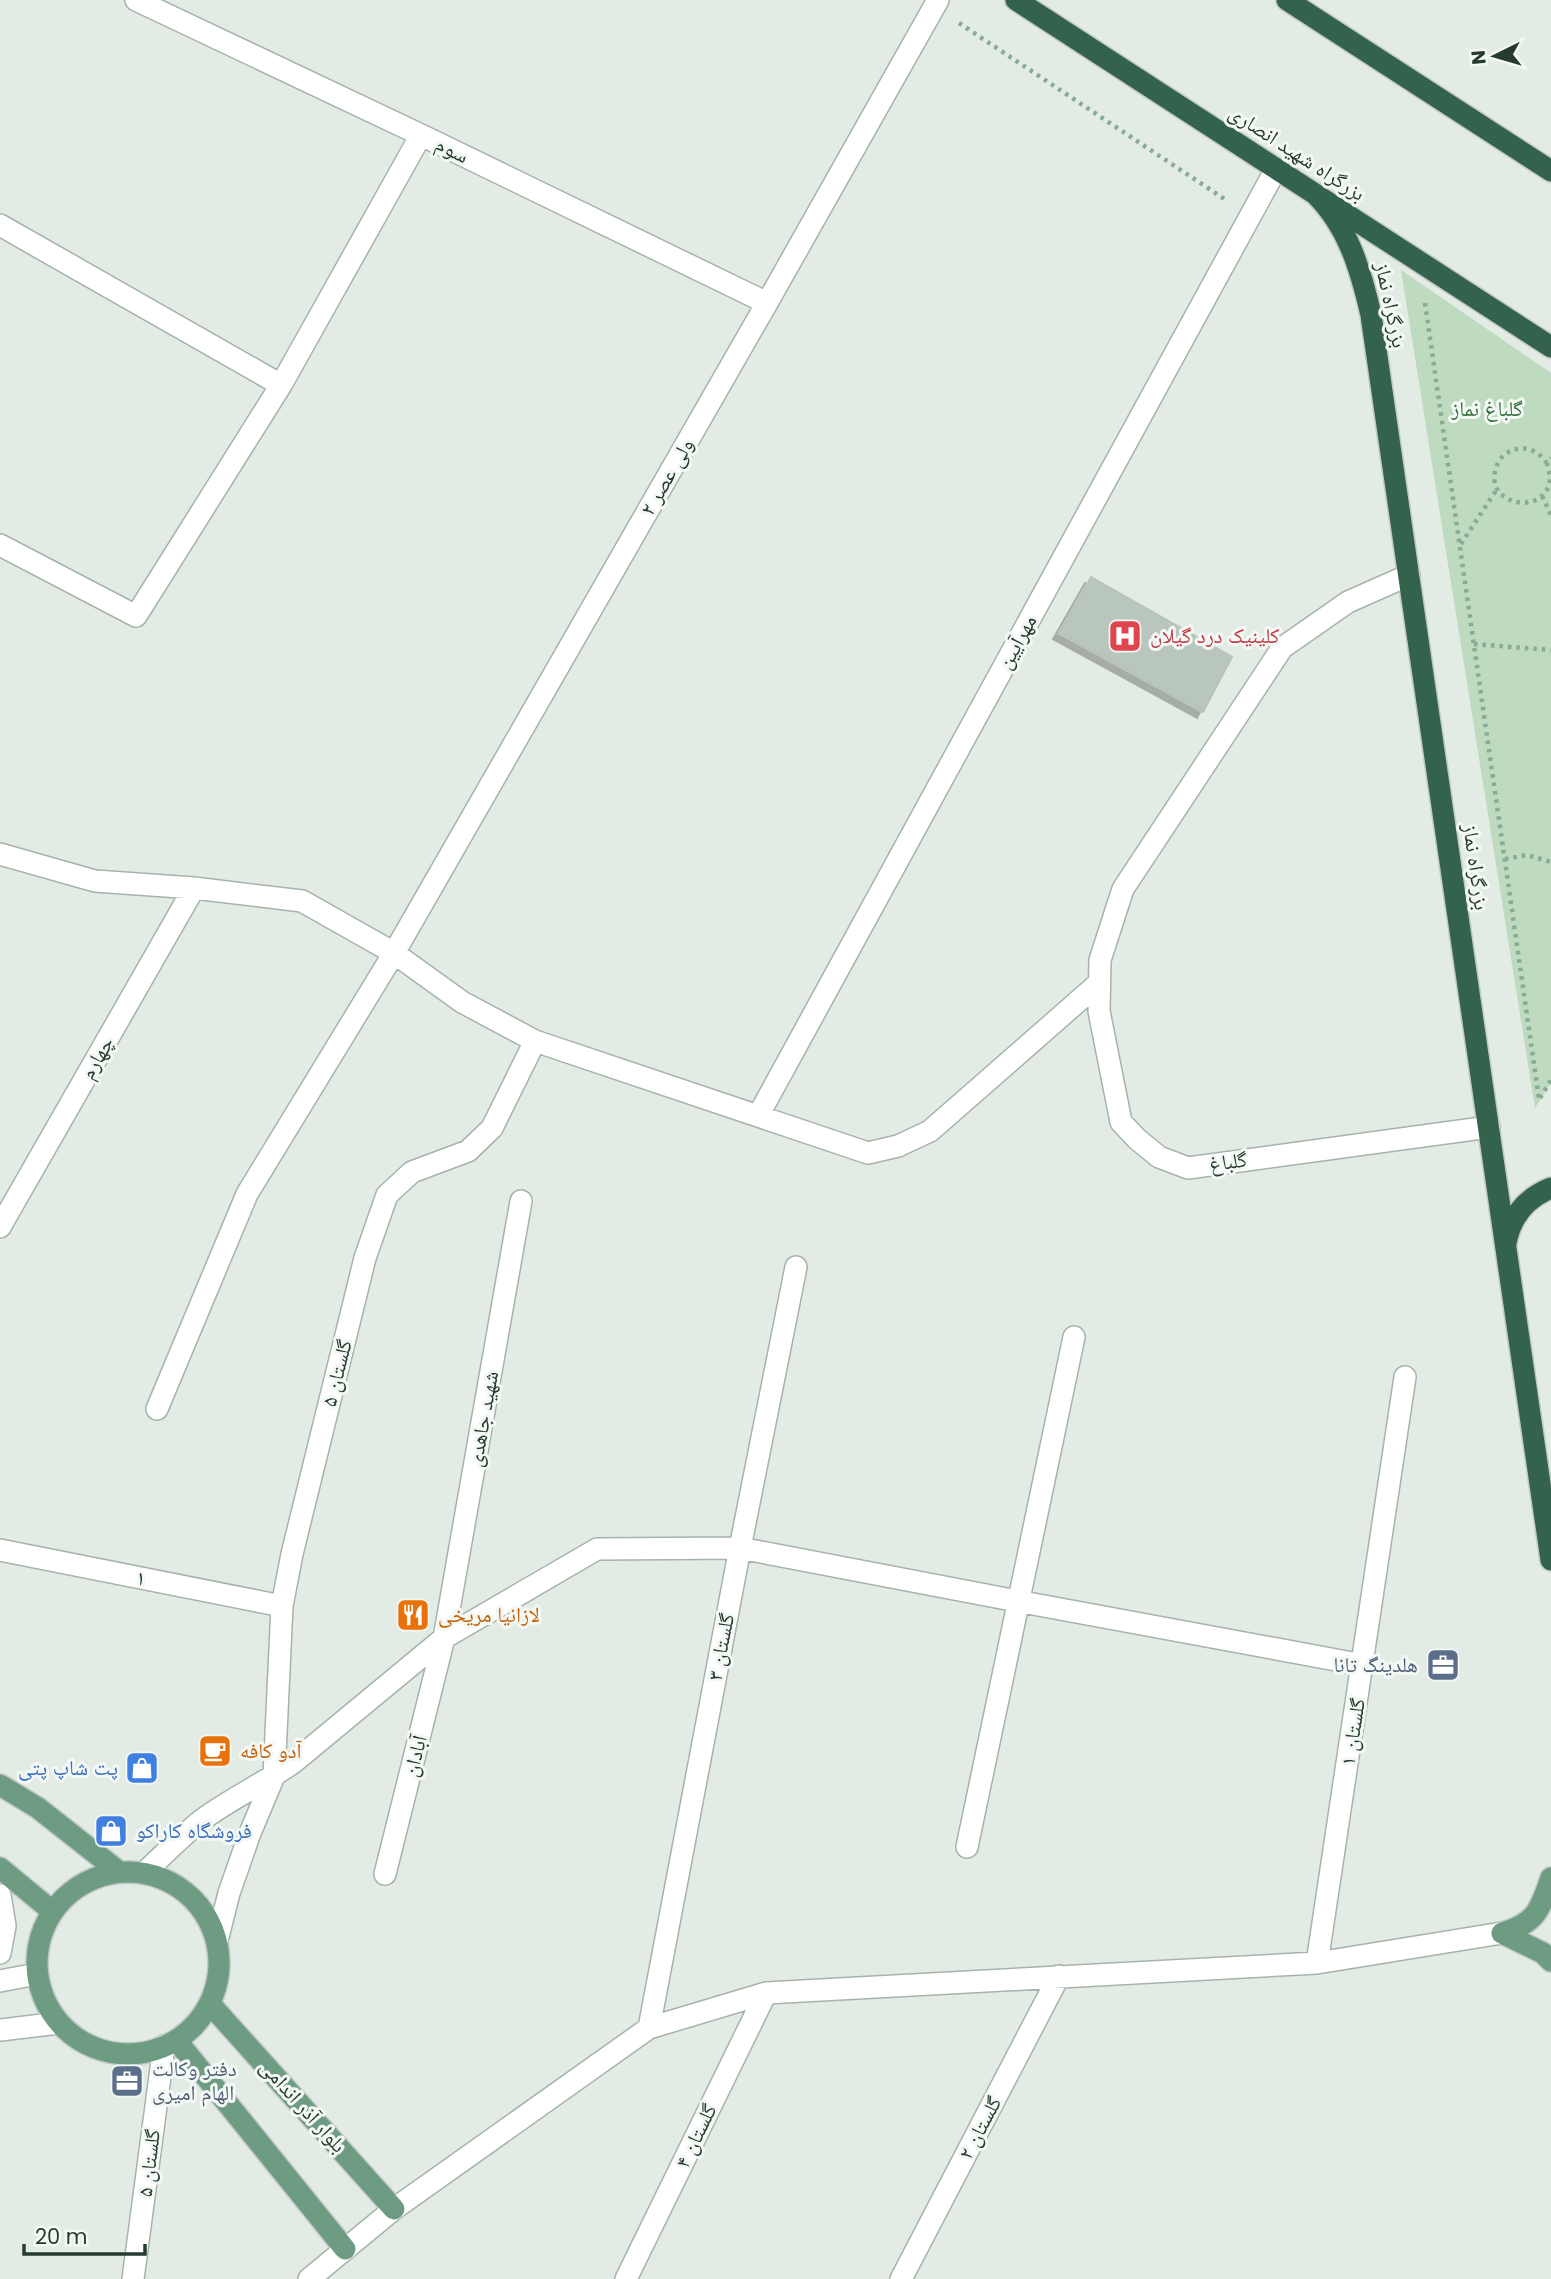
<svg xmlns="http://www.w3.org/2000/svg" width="1551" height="2279" font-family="Poppins,'Noto Naskh Arabic',sans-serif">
<defs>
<filter id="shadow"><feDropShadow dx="-6" dy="6" stdDeviation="0" flood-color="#0004"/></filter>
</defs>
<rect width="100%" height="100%" fill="#e3ebe5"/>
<path fill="#bedabf" d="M1401 270 1551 373V1083L1535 1108Z"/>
<path fill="#b9c6be" stroke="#b6c4bb" stroke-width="2" filter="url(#shadow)" d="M1091 577 1232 657 1203 712 1059 633Z"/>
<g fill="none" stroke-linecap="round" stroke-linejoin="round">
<defs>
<path id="minor" d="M136 0 421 135 767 303
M0 225 281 385
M0 545 136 616 281 385 421 135
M1409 575 1348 602 1282 648 1123 889 1100 960 1099 1011 1121 1122 1137 1139 1159 1157 1188 1168 1489 1127
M0 854 95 881 194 888 302 901 394 953 462 1002 535 1041 868 1153 898 1146 930 1131 1099 983
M758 1116 1276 169
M0 1227 194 888
M157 1409 247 1194 394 953 767 303 938 0
M0 1550 282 1606
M967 1847 1074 1337
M145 1872C165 1854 184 1833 206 1817 234 1797 266 1782 294 1762L444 1638 597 1549 740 1548 1017 1601 1363 1665
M385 1874 444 1638 521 1201
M0 1895 5 1926 0 1953
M217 1941 229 1893 250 1833 274 1776 282 1606 292 1554 365 1258 387 1195 412 1172 468 1151 492 1128 535 1041
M1317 1963 1405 1377
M0 1981 37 1974
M649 2028 740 1548 796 1267
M0 2030 59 2023
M133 2279 164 2046
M309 2279 394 2209 649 2028 766 1993 1317 1963 1502 1933
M626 2279 766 1993
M901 2279 1059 1976"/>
<path id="major" d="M0 1785 38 1808 118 1871
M0 1868 52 1911
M37 1963a91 91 0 1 1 182 0a91 91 0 1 1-182 0Z
M1551 1878C1540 1909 1537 1923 1502 1933L1543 1953 1551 1961
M210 2004 394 2209
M177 2041 345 2249"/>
<path id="highway" d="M1016 0 1551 347
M1287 0 1551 171
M1315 194C1348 226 1361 271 1371 315L1551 1560
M1506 1243C1511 1216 1526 1198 1551 1188"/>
</defs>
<use href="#minor" stroke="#a6b3ab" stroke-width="24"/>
<use href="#major" stroke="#c2c8c5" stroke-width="24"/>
<use href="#highway" stroke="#c2c8c5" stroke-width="24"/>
<path stroke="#87ab96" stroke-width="4.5" stroke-dasharray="3.5 5" stroke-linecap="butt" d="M959 23 1226 200
M1425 303 1539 1099
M1547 463C1544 460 1540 454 1535 452 1523 444 1504 450 1498 463 1478 505 1546 519 1550 479 1550 475 1548 468 1547 463L1551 458
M1542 496 1551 515
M1461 544 1497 489
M1474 644 1551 650
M1505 859 1527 855 1551 862
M1540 1098 1551 1080"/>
<use href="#minor" stroke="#fff" stroke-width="21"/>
<use href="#major" stroke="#6d9c83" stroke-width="21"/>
<use href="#highway" stroke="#34634d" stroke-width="21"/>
</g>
<defs>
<symbol id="hospital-square" viewBox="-11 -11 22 22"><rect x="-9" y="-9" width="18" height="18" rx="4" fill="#e0444e" stroke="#f3f8f4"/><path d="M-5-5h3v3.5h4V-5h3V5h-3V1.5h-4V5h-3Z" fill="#fff"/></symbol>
<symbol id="restaurant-square" viewBox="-11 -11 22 22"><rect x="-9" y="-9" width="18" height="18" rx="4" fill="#e8710a" stroke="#f3f8f4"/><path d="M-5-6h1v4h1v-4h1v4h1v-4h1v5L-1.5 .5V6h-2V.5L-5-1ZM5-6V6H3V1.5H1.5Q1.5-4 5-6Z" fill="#fff"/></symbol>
<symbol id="office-square" viewBox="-11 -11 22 22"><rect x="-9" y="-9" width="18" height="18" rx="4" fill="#5c6f8a" stroke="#f3f8f4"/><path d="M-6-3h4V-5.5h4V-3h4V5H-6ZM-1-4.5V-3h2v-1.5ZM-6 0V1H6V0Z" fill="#fff"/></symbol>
<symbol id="cafe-square" viewBox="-11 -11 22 22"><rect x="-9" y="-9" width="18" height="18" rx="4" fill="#e8710a" stroke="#f3f8f4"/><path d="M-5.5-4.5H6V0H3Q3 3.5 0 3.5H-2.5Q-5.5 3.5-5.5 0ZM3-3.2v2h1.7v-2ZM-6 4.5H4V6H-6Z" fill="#fff"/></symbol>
<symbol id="shop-square" viewBox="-11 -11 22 22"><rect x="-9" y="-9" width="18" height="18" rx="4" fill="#3f7fe0" stroke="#f3f8f4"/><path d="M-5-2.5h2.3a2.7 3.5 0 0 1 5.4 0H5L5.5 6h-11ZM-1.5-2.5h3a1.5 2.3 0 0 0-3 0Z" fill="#fff"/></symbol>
</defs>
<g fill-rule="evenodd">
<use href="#hospital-square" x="1106" y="617" width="38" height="38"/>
<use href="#restaurant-square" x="394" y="1596" width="38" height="38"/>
<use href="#office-square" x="1424" y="1646" width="38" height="38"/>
<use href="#cafe-square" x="196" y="1732" width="38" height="38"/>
<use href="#shop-square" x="123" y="1749" width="38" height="38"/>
<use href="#shop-square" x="92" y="1812" width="38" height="38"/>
<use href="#office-square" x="108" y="2062" width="38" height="38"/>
</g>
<g text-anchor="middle" stroke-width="6" stroke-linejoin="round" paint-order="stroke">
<g font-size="21" fill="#253b2f" stroke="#f3f8f4">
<text transform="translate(452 150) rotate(26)" y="7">سوم</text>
<text transform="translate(1297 153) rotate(33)" y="7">بزرگراه شهید انصاری</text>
<text transform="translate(1391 305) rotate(78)" y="7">بزرگراه نماز</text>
<text transform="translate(667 477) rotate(-60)" y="7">ولی عصر ۲</text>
<text transform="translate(1017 642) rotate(-61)" y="7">مهرآیین</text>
<text transform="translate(1476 867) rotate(82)" y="7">بزرگراه نماز</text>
<text transform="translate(97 1058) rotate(-60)" y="7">چهارم</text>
<text transform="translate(1228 1162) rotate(-8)" y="7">گلباغ</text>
<text transform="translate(337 1373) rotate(-76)" y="7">گلستان ۵</text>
<text transform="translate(483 1419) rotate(-80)" y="7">شهید جاهدی</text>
<text transform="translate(141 1578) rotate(11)" y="7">۱</text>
<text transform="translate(721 1647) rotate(-79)" y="7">گلستان ۳</text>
<text transform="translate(1353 1732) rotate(-81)" y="7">گلستان ۱</text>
<text transform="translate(415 1756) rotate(-76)" y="7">آبادان</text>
<text transform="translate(303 2106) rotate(48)" y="7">بلوار آذر اندامی</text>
<text transform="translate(980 2128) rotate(-62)" y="7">گلستان ۲</text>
<text transform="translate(696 2136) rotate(-64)" y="7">گلستان ۴</text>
<text transform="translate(149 2163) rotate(-83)" y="7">گلستان ۵</text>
</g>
<g font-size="21" fill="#336d3b" stroke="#f3f8f4">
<text x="1487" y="416">گلباغ نماز</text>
</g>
<g font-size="21" fill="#be3a42" stroke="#f3f8f4" text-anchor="start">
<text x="1150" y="643">کلینیک درد گیلان</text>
</g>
<g font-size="21" fill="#c56008" stroke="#f3f8f4" text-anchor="start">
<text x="438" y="1622">لازانیا مریخی</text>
<text x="240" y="1758">آدو کافه</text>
</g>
<g font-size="21" fill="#4e5e75" stroke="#f3f8f4" text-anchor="end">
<text x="1418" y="1672">هلدینگ تانا</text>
<text x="152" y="2076" text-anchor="start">دفتر وکالت<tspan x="152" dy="24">الهام امیری</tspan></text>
</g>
<g font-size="21" fill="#366cbe" stroke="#f3f8f4" text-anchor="end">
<text x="118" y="1775">پت شاپ پتی</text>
<text x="136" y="1838" text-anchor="start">فروشگاه کاراکو</text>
</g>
</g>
<g transform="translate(1495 56) rotate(265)" stroke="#f3f8f4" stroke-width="5" paint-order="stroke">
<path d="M0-5L12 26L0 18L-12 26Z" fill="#253b2f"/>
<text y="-10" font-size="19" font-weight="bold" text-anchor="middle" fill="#253b2f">N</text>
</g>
<path d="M24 2244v10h121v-10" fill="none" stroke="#253b2f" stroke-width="3.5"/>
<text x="35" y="2244" font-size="21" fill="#253b2f" stroke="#f3f8f4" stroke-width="5" paint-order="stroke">20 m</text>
</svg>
